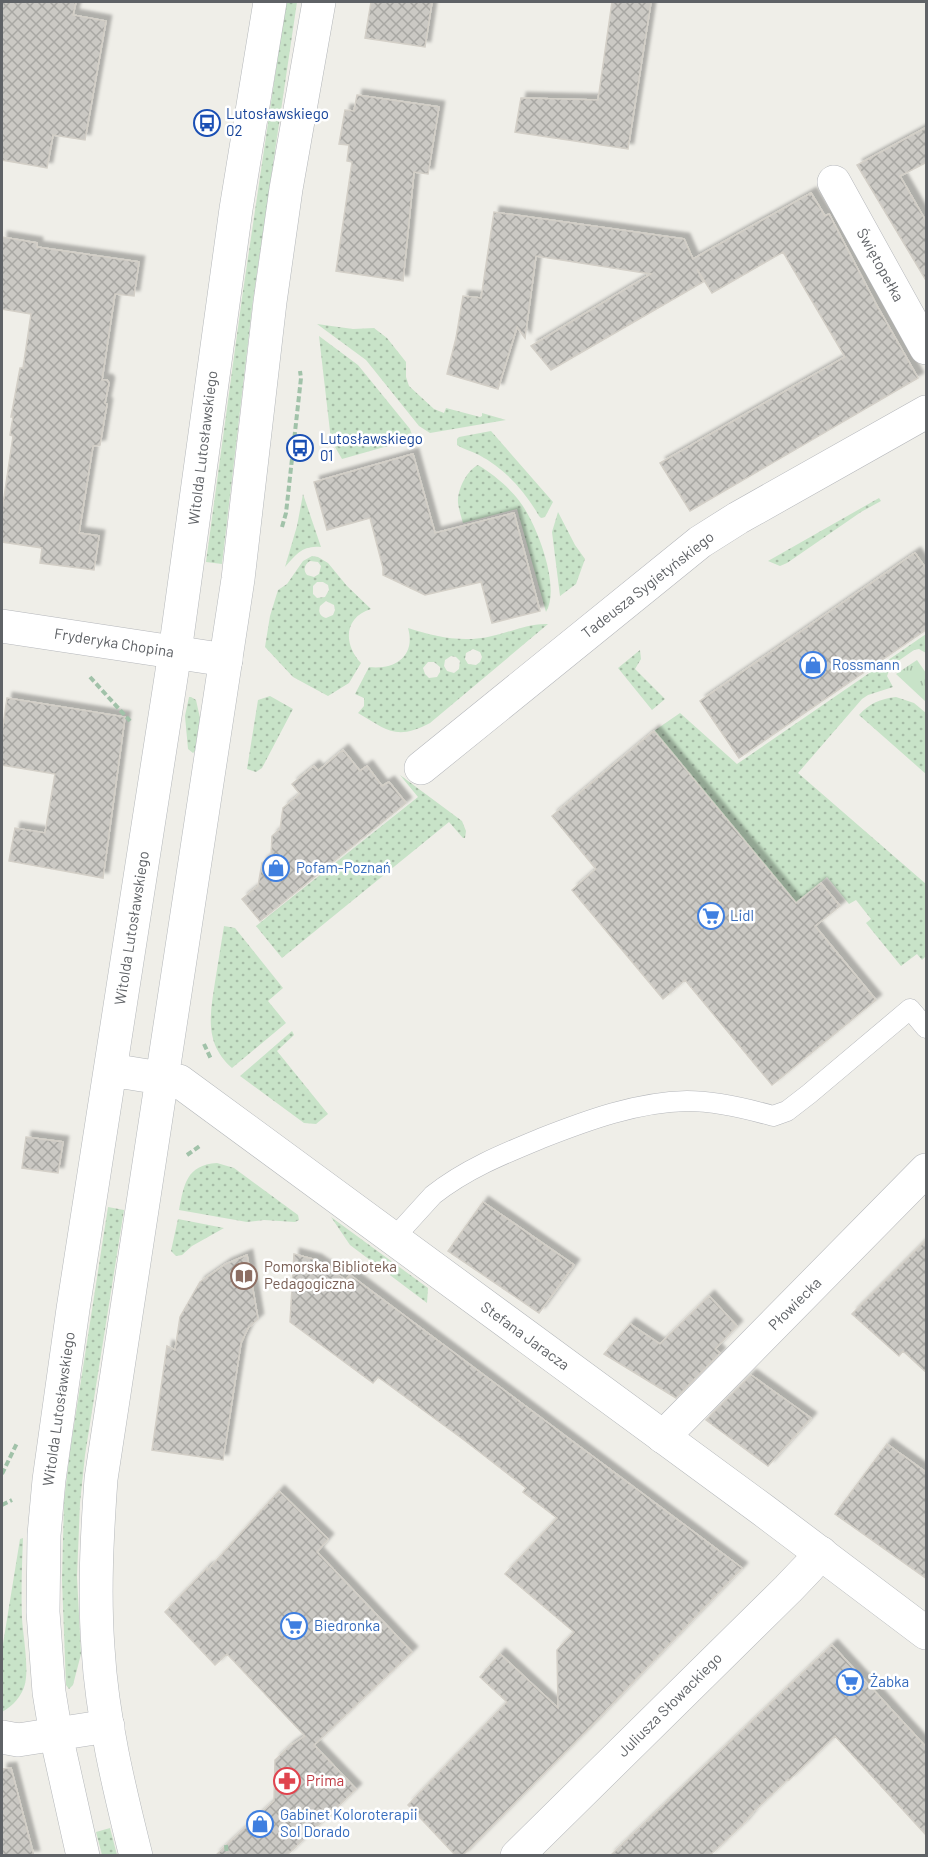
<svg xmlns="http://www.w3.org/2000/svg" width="928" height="1857" font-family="Barlow,sans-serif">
<defs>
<pattern id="grass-dots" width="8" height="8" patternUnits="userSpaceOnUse" patternTransform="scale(1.5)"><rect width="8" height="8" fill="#c8e3c8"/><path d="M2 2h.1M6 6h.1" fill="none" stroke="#a6bba6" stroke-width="1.8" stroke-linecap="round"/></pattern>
<pattern id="park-tufts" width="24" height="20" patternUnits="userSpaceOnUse" patternTransform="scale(1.5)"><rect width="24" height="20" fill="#c8e3c8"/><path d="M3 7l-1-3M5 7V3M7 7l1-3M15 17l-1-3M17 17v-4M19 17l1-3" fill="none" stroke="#a6bba6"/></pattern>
<pattern id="building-cross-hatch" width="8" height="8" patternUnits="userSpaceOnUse" patternTransform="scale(1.5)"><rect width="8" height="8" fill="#cbc9c4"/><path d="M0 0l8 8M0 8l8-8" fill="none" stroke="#a8a7a3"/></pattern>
<filter id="shadow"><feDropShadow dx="5.5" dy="-5.5" stdDeviation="1.5" flood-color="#0004"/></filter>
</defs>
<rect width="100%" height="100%" fill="#efeee8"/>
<path fill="url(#grass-dots)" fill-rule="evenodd" d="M286 2H297L253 300 222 564 206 562 242 298Z
M317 324 353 329 374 328 387 338 406 362V377L409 386 434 409 444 413 446 408 480 417 482 416V413L506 420 430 433 419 426 366 360Z
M319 336 358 365 410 429 412 435 409 440 342 459 331 440Z
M491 431 553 502 545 517 541 518 539 516C525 491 504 468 479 455 471 451 463 449 457 445V439L459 437Z
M478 465C493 474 510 488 520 502 537 524 561 588 546 612L517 509 463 523C461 516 459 510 458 503 457 490 467 470 478 465Z
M303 494 321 547C303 545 296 554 285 567L297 526Z
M879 498 881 501 861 512 787 563 780 566 768 561Z
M558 512 575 545 585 559 576 584 560 596 552 532Z
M312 556 318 557 328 563 347 586 371 609C344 617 343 644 361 663L349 683 328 696 293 677 265 647 270 616 278 590 287 584 303 561ZM310 561 318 562 321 566 319 574 314 577 307 575C303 570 304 565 310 561ZM317 582H323L328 585 329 590 325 597 317 598 313 594V586ZM326 601 334 605 335 610 333 615 326 618C320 616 318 612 320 606Z
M548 624 430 723C396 741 387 730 358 713L364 706V698L355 694 369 667C395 670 416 656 408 628 435 637 464 643 492 636 511 632 529 623 548 624ZM473 649 480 652 482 657 480 662 476 665 468 664 465 659 466 653ZM451 656 456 657 460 661 459 669 454 673 447 671 444 666 445 660ZM428 662H434L440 667V672L437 677 429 678 425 674 423 668Z
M926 634V653L919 649 914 650 891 666 887 676 893 687 868 695 862 699 798 773 926 884V956L922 960 917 954 901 966 866 923 871 919 856 900 849 904 827 877 796 903 654 731 680 713 737 764Z
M640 650 641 659 635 669 665 699 652 710 618 668Z
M270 696 293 709 262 768 256 772 247 769 258 700Z
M189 697H191L196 700 200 718 195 751 193 753 188 749 185 716Z
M896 697 914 703 926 713V774L859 715C870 703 880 699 896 697Z
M400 775 462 821 466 831 465 838H463L449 822 282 958 256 926 418 797Z
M224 926 235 928 283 988 268 1001 286 1023 232 1068C204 1043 210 1015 215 982 218 963 221 945 224 926Z
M292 1031 294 1035 277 1051 328 1114 316 1124 304 1123 240 1076Z
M217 1163 234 1168 298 1215 299 1220 295 1222 264 1220 247 1222 179 1210C184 1185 186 1165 217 1163Z
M108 1207 124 1210 85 1455 80 1503 77 1577 81 1654 73 1685 69 1689 66 1685 62 1580 64 1501 70 1451Z
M331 1217 428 1288 427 1303 350 1245Z
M178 1219 224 1228 192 1246 182 1255 176 1256 171 1251Z
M23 1538C22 1565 21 1591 22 1618 23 1636 29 1667 25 1684 22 1696 13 1706 2 1712V1650L20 1539Z
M110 1828 117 1855H102L96 1832Z"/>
<path fill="url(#park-tufts)" d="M917 660 926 673V702L896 674Z"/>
<path fill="url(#building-cross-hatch)" stroke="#d3cfc7" stroke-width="1.5" filter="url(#shadow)" d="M2 2H76L73 15 106 21 85 140 53 135 47 168 2 160Z
M371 2H432L425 47 365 38Z
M612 2H651L628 149 515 132 521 98 598 100Z
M357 95 439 107 428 174 414 172 403 281 336 271 352 162 347 161 349 145 339 144 345 110 354 111Z
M927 127V162L900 176 927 223V282L857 165Z
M811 193 825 216 829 214 876 304 918 378 690 511 660 463 845 357 783 252 712 293 697 269 703 282 551 370 531 346 651 274 536 256 525 338 517 327 498 389 447 374 456 338 463 296 481 298 494 212 684 239 693 259Z
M2 237 37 243V247L139 262 134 296 115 294 102 380H107L109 383 105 403 107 404 100 445 93 446 79 533 99 536 94 570 40 563 42 548 2 542V511L13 436 10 435 13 417H11L20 368H23L31 314 2 309Z
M413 454 435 533 514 513 540 611 492 623 481 582 425 595 383 575V568L370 518 327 530 314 482Z
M915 553 927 570V629L739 758 700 701Z
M7 698 125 717 103 878 9 861 15 828 45 833 55 774 2 765V733Z
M654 731 796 903 821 883 840 906 815 926 876 1000 772 1085 685 980 663 999 572 890 596 869 552 816Z
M343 750 360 771 367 766 382 786 389 782 406 803 260 921 242 899 258 886 262 863 271 856 272 836 280 829 283 808 300 794 292 784 314 766 318 771Z
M26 1137 63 1142 58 1173 22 1168Z
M483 1202 574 1265 539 1313 448 1251Z
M927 1239V1373L903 1351 899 1356 852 1314Z
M294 1254 316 1260 346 1280 350 1275 742 1568 595 1722 462 1856H456L408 1805 507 1702 480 1677 500 1654 558 1708 557 1650 574 1632 505 1574 557 1518 523 1492 526 1488 464 1440 378 1377 373 1383 290 1322Z
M247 1255 258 1319 248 1328 241 1343 223 1460 152 1450 167 1346 175 1350 180 1317 200 1282 226 1264Z
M709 1296 737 1326 715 1349 720 1353 676 1398 604 1354 630 1324 660 1344Z
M751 1375 811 1418 768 1466 706 1420Z
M887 1444 927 1473V1579L835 1514Z
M279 1491 328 1539 317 1552 412 1652 314 1745 356 1789 286 1856H215L274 1801 275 1760 290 1746 305 1736 227 1654 215 1665 165 1612 207 1568V1571Z
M832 1645 927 1748V1836L835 1736 789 1780 788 1779 753 1812 743 1824 709 1856H610Z
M11 1768 34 1856H2V1769Z"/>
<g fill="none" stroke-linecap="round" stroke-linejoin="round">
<defs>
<path id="service" d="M393 1239 433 1195C466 1169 503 1154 542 1138 588 1120 637 1102 687 1101 716 1101 745 1108 773 1116L787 1111 809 1094 910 1009 926 1028"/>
<path id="minor" d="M834 182 926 348
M2 626 226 660
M421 768 700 542 738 518 926 412
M663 1437 926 1170
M2 1737 18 1740 108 1726
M517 1856 788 1589 809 1567 821 1553"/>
<path id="secondary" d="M111 1070 179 1081 763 1510 926 1633
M83 1856 56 1735 49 1692 43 1612 44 1535 49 1480 73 1309 175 652 236 209 270 2
M136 1856C119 1788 102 1718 98 1648 94 1592 97 1536 101 1479L238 579 270 302 286 189 319 2"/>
</defs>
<use href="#service" stroke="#b5b7bb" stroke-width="21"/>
<use href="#minor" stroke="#b5b7bb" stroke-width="34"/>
<use href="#secondary" stroke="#b4b7ba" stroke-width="34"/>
<path stroke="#a1c2a9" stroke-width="4" stroke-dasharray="6 3" stroke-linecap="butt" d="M282 527 286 513 301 378 300 371
M90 677 130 721
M204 1044 211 1059
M187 1155 201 1145
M2 1474 17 1443
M2 1505 12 1500
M226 1845 227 1856"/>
<use href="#service" stroke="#fff" stroke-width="20"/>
<use href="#minor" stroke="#fff" stroke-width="33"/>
<use href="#secondary" stroke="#fff" stroke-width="33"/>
</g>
<defs>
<symbol id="bus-ring" viewBox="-11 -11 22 22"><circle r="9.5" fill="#fff" stroke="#1a4fb4" stroke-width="1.5"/><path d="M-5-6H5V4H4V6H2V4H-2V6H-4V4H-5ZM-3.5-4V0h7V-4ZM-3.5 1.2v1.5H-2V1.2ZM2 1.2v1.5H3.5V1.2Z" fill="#1a4fb4"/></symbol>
<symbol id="shop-ring" viewBox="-11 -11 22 22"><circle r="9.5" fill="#fff" stroke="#3f7fe0" stroke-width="1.5"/><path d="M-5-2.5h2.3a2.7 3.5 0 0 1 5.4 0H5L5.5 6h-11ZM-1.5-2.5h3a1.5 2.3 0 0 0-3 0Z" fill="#3f7fe0"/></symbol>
<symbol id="supermarket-ring" viewBox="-11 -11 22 22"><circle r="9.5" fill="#fff" stroke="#3f7fe0" stroke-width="1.5"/><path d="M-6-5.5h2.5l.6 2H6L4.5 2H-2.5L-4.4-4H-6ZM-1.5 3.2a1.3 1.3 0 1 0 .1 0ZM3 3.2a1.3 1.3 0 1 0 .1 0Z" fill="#3f7fe0"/></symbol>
<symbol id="library-ring" viewBox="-11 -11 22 22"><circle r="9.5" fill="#fff" stroke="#8d6e63" stroke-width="1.5"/><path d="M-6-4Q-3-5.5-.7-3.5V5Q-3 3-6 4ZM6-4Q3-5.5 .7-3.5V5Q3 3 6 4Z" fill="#8d6e63"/></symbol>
<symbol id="pharmacy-ring" viewBox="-11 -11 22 22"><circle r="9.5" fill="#fff" stroke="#e0444e" stroke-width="1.5"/><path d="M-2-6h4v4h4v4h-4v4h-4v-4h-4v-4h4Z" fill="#e0444e"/></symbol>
</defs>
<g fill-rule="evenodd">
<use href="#bus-ring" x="192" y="108" width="30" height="30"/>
<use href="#bus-ring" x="285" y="433" width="30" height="30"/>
<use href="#shop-ring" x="798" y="650" width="30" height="30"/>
<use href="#shop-ring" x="261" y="853" width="30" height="30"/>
<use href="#supermarket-ring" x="696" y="901" width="30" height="30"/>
<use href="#library-ring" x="229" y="1261" width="30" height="30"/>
<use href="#supermarket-ring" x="279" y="1611" width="30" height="30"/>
<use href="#supermarket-ring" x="835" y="1667" width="30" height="30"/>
<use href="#pharmacy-ring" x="272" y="1766" width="30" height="30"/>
<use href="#shop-ring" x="245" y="1809" width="30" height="30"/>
</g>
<g text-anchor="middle" stroke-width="5" stroke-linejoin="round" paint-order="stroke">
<g font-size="15" fill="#164399" stroke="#fff" text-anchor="start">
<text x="226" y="119">Lutosławskiego<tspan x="226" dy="17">02</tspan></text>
<text x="320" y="444">Lutosławskiego<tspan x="320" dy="17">01</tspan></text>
</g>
<g font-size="15" fill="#5f6266" stroke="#fff">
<text transform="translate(880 265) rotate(61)" y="5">Świętopełka</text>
<text transform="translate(203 448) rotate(-83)" y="5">Witolda Lutosławskiego</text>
<text transform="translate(648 585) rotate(-38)" y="5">Tadeusza Sygietyńskiego</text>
<text transform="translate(114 643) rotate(9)" y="5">Fryderyka Chopina</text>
<text transform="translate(132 928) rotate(-81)" y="5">Witolda Lutosławskiego</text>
<text transform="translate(795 1304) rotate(-45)" y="5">Płowiecka</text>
<text transform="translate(525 1336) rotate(36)" y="5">Stefana Jaracza</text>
<text transform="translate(59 1409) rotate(-82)" y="5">Witolda Lutosławskiego</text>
<text transform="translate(670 1705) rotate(-45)" y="5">Juliusza Słowackiego</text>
</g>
<g font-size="15" fill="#366cbe" stroke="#fff" text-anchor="start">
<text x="832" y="670">Rossmann</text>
<text x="296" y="873">Pofam-Poznań</text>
<text x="730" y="921">Lidl</text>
<text x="314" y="1631">Biedronka</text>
<text x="870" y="1687">Żabka</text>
<text x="280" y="1820">Gabinet Koloroterapii<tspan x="280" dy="17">Sol Dorado</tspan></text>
</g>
<g font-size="15" fill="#785e54" stroke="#fff" text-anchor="start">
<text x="264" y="1272">Pomorska Biblioteka<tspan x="264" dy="17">Pedagogiczna</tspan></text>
</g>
<g font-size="15" fill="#be3a42" stroke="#fff" text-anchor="start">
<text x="306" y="1786">Prima</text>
</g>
</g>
<rect width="928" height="1857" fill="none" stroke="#5f6266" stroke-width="6"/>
</svg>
